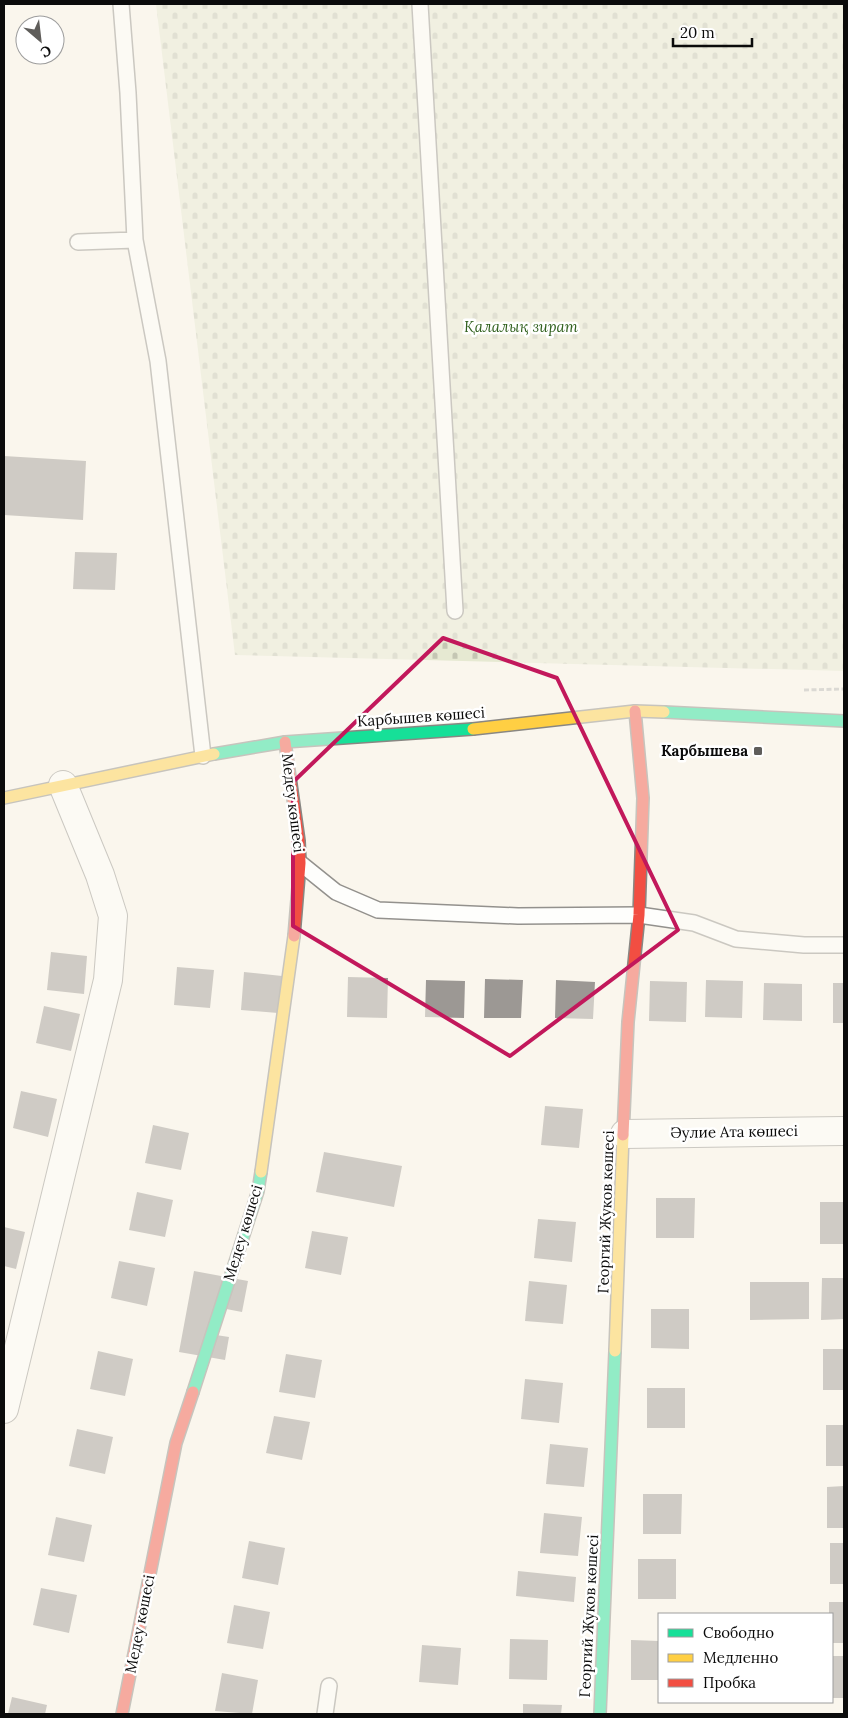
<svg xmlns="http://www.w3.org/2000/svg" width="848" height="1718" font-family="Lora,serif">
<defs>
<pattern id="cemetery-stones" width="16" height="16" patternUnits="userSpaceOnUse" patternTransform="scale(1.25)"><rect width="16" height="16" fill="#e6e9d2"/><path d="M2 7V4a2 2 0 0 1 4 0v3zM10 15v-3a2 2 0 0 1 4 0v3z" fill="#c4c6b3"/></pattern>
</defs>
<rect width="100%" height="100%" fill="#faf6ed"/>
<path fill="url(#cemetery-stones)" d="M156 4H844V671L235 655Z"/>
<path fill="#9c9894" d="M4 456 86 461 83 520 4 515Z
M75 552 117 553 115 590 73 589Z
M51 952 87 956 84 994 47 990Z
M177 967 214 970 210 1008 174 1005Z
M244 972 282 976 278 1013 241 1010Z
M348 977 388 978 387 1018 347 1017Z
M485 979 523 980 521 1018H484Z
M426 980 465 981 464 1018 425 1017Z
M556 980 595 982 593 1019 555 1018Z
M706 980 743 981 742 1018 705 1017Z
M650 981 687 982 686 1022 649 1021Z
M764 983 802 984V1021L763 1020Z
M833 983H844V1023H833Z
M44 1006 80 1014 71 1051 36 1043Z
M21 1091 57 1099 48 1137 13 1128Z
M545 1106 583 1109 579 1148 541 1145Z
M153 1125 189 1133 181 1170 145 1163Z
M324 1152 402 1166 394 1207 316 1192Z
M137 1192 173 1200 165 1237 129 1230Z
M656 1198H695L694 1238H656Z
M820 1202H844V1244H820Z
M538 1219 576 1222 572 1262 534 1258Z
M4 1227 25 1232 16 1269 4 1266Z
M312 1231 348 1237 341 1275 305 1268Z
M119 1261 155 1268 147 1306 111 1298Z
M194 1271 248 1281 242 1312 221 1308 216 1335 229 1337 225 1360 179 1352Z
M822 1278H844V1319L821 1320Z
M529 1281 567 1285 563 1324 525 1321Z
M750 1282H809V1319L750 1320Z
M651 1309H689V1349L651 1348Z
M823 1349H844V1390H823Z
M98 1351 133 1359 125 1396 90 1389Z
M286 1354 322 1360 315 1398 279 1392Z
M525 1379 563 1383 559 1423 521 1419Z
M647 1388H685V1428H647Z
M274 1416 310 1422 302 1460 266 1453Z
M826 1425H844V1466H826Z
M77 1429 113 1437 105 1474 69 1466Z
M550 1444 588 1448 584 1487 546 1484Z
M844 1486V1528H827V1487Z
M643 1494H682L681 1534H643Z
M544 1513 582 1517 578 1556 540 1553Z
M56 1517 92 1525 84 1562 48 1555Z
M249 1541 285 1548 278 1585 242 1578Z
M830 1543H844V1584H830Z
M638 1559H676V1599H638Z
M518 1571 576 1577 574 1602 516 1596Z
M41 1588 77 1595 69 1633 33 1625Z
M829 1602H844V1643H832V1614H829Z
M234 1605 270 1612 263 1649 227 1643Z
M510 1639 548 1640 547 1680 509 1679Z
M631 1640 659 1641V1680H631Z
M422 1645 461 1648 458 1685 419 1682Z
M832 1656H844V1698H832Z
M222 1673 258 1680 252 1714 215 1711Z
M12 1697 47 1705 45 1714H8Z
M523 1704 562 1705 561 1714H523Z"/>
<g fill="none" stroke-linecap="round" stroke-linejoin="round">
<defs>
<path id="lane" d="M121 4 128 93 135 240
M420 4 455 611
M78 242 135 240 158 361 203 756
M300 863 336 892 378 910 518 916 639 915 694 923 736 939 804 945H844
M325 1714 329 1686"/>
<path id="street" d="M625 1134 844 1131
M4 1409 108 980 113 916 100 875 63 785"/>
<path id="fast" d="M664 712 844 721
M214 754 285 742 473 729
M193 1392 258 1191 261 1172
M600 1714 615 1351"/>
<path id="slow" d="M473 729 635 711 664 712
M4 798 214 754
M261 1172 294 936
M615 1351 623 1135"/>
<path id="jam" d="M285 742 299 841 300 863 294 936
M623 1135 628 1022 639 915 643 798 635 711
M122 1714 176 1443 193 1392"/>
</defs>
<use href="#lane" stroke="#93918d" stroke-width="18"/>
<use href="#street" stroke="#93918d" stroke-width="30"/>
<use href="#fast" stroke="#898783" stroke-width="14"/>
<use href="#slow" stroke="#898783" stroke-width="14"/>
<use href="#jam" stroke="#898783" stroke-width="14"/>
<path stroke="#b7b6b5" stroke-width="3" stroke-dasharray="5 2.5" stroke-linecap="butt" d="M804 690 844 689"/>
<use href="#lane" stroke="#fefefc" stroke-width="15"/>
<use href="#street" stroke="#fefefc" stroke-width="28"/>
<use href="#fast" stroke="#16e098" stroke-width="11"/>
<use href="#slow" stroke="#ffcf43" stroke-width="11"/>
<use href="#jam" stroke="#f24e42" stroke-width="11"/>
</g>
<path d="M0 0H848V1718H0ZM443 638 557 678 678 930 510 1056 293 926V782Z" fill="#faf6ed" fill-opacity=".55" fill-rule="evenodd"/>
<path fill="none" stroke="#c2185b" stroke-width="4" stroke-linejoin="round" d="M443 638 557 678 678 930 510 1056 293 926V782Z"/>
<rect fill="#5f5d5a" stroke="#fff" stroke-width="2" x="753" y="746" width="10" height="10" rx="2.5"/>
<g text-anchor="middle" stroke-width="5" stroke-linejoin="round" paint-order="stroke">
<g font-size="15" font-style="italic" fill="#30601d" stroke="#fff">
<text x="521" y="332">Қалалық зират</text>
</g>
<g font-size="15" fill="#0b0b0b" stroke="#fff">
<text transform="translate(421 717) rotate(-4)" y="5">Карбышев көшесі</text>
<text transform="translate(293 803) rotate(83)" y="5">Медеу көшесі</text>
<text transform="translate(734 1132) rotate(-1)" y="5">Әулие Ата көшесі</text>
<text transform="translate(606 1212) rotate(-88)" y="5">Георгий Жуков көшесі</text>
<text transform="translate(243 1233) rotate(-73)" y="5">Медеу көшесі</text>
<text transform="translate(589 1616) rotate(-87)" y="5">Георгий Жуков көшесі</text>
<text transform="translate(140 1624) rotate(-79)" y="5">Медеу көшесі</text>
</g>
<g font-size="15" font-weight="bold" fill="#0b0b0b" stroke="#fff" text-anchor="end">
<text x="748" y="756">Карбышева</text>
</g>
</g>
<rect width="848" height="1718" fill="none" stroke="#0b0b0b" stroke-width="10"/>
<rect x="658" y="1613" width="175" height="90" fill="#ffffff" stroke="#9d9d9d"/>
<rect x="668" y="1629" width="25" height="8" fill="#16e098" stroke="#9d9d9d"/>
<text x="703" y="1638" font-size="15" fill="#0b0b0b">Свободно</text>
<rect x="668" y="1654" width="25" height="8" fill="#ffcf43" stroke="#9d9d9d"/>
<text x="703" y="1663" font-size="15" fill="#0b0b0b">Медленно</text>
<rect x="668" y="1679" width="25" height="8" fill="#f24e42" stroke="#9d9d9d"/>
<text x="703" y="1688" font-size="15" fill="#0b0b0b">Пробка</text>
<g transform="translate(40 40) rotate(152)"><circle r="24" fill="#ffffff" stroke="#9d9d9d"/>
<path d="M0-4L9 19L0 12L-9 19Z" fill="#5f5d5a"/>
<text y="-8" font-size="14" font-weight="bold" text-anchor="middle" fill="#0b0b0b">С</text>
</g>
<path d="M673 38v8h79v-8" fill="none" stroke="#0b0b0b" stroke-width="2.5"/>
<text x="680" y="38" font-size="15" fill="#0b0b0b" stroke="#ffffff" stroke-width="4" paint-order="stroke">20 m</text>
</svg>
